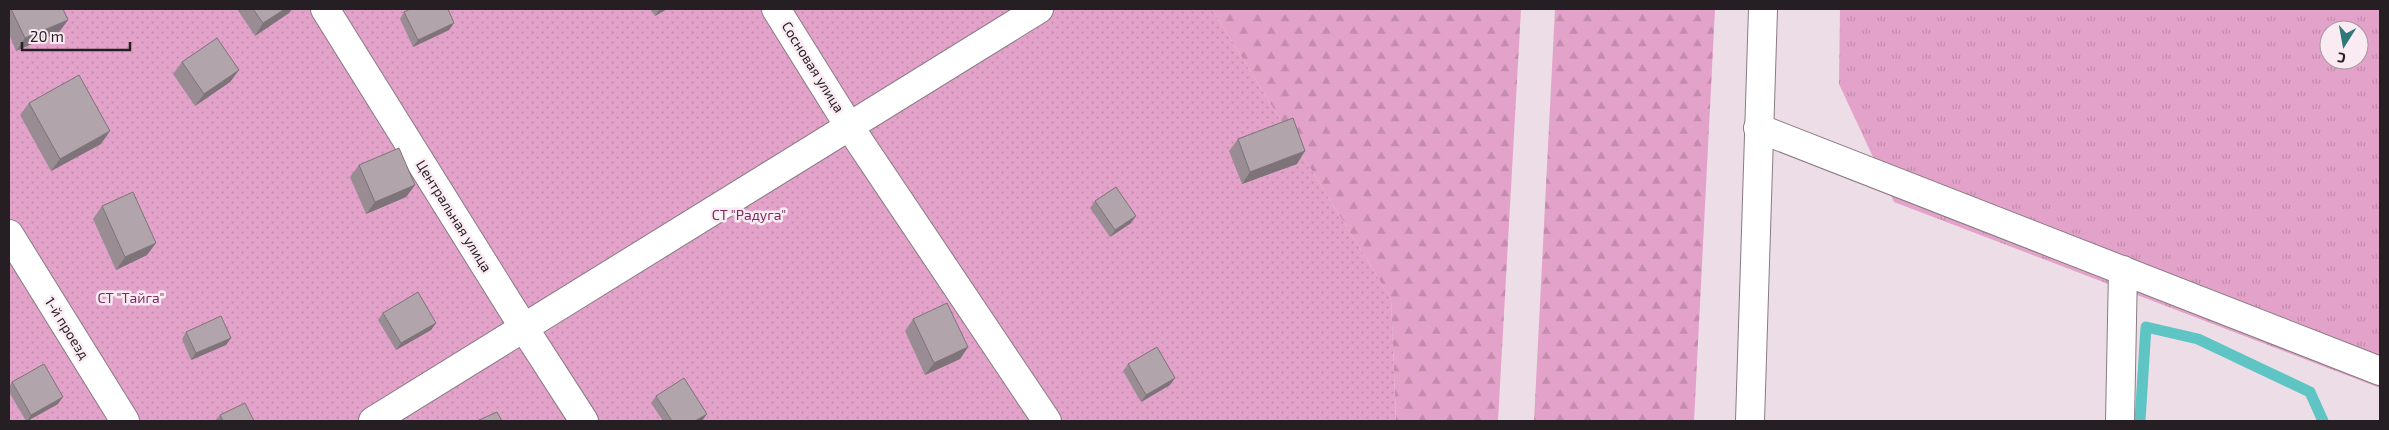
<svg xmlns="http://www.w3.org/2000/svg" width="2389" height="430" font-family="'Exo 2',sans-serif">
<defs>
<pattern id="grass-tufts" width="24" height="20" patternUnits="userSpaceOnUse" patternTransform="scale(1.25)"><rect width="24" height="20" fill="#e3a2c9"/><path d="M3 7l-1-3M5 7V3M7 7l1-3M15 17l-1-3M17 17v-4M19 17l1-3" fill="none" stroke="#c38bac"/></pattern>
<pattern id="forest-firs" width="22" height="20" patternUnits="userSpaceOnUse" patternTransform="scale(1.25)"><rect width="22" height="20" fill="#e3a2c9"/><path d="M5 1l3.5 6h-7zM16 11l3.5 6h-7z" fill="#c38bac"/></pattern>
<pattern id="garden-dots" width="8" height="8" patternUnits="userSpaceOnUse" patternTransform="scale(1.25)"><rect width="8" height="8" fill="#e3a2c9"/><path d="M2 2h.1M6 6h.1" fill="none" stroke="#c38bac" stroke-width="1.8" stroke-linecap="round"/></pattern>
</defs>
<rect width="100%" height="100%" fill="#eddde6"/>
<path fill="url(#grass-tufts)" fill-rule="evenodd" d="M1840 9H2380V388L1894 202 1839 84ZM2329 30H2359V60H2329Z"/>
<path fill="url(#forest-firs)" d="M1212 9H1521L1498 421H1396L1391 299Z
M1555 9H1715L1694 421H1534Z"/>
<path fill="url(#garden-dots)" d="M9 9H1212L1391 299 1396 421H9Z"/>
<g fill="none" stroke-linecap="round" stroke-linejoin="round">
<path stroke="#5ec5c4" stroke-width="11" d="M2140 421 2146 327 2198 339 2310 392 2323 421"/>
<defs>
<path id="minor" d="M325 9 524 328 584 421
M776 9 849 126 1047 421
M1758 128 2380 371
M9 234 125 421
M373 421 1039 9
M2120 421 2123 270"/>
<path id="secondary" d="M1750 421 1763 9"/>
</defs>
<use href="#minor" stroke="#897b83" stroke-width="30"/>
<use href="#secondary" stroke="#897b83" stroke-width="30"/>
<use href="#minor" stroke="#fff" stroke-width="28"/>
<use href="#secondary" stroke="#fff" stroke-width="28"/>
</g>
<path fill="#998d93" d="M9 9H63L68 20 59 32 16 51 9 34Z
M237 9H292L289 13 255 36Z
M650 9H667L655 16Z
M404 12 454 23 449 30 413 47 400 19Z
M182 62 239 70 230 82 195 106 173 74Z
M29 103 101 144 51 171 20 115Z
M1238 139 1297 164 1242 184 1229 151Z
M359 165 415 185 406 197 366 214 350 177Z
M1095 201 1131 223 1110 237 1090 208Z
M102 206 147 255 116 270 93 219Z
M383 313 436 323 431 330 396 350 378 320Z
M913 319 968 347 960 359 925 375 905 331Z
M186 332 231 338 226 345 191 360 182 339Z
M1128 364 1170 385 1141 402 1123 371Z
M12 382 58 404 28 421H26L9 392V387Z
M656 396 702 421H663L651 403Z
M220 415 254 421H215Z"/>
<path fill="#7d7378" d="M285 9H292L289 13 255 36 263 23Z
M660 9H667L655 16Z
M68 20 59 32 16 51 25 38Z
M454 23 449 30 413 47 418 40Z
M239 70 230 82 195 106 204 94Z
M110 131 101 144 51 171 60 159Z
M1305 151 1297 164 1242 184 1250 172Z
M415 185 406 197 366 214 375 202Z
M1136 216 1131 223 1110 237 1115 230Z
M156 243 147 255 116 270 125 257Z
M436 323 431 330 396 350 401 343Z
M231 338 226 345 191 360 196 353Z
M968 347 960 359 925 375 934 363Z
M1175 378 1170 385 1141 402 1146 395Z
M63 397 58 404 27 421 31 415Z
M707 414 702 421H695Z"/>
<path fill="#b2a4ab" stroke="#7d7378" d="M11 9H63L68 20 25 38Z
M253 9H285L263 23Z
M410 9H448L454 23 418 40 404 12Z
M217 38 239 70 204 94 182 62Z
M79 75 110 131 60 159 29 103Z
M1293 118 1305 151 1250 172 1238 139Z
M399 148 415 185 375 202 359 165Z
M1116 187 1136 216 1115 230 1095 201Z
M133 192 156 243 125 257 102 206Z
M418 292 436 323 401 343 383 313Z
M947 303 968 347 934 363 913 319Z
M221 316 231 338 196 353 186 332Z
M1157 347 1175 378 1146 395 1128 364Z
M44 364 63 397 31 415 12 382Z
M684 378 707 414 695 421H672L656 396Z
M245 403 254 421H223L220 415Z
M497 412 502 421H477Z"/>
<g text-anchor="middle" stroke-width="5" stroke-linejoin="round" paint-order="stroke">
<g font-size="14" fill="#251f23" stroke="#faebf3">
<text transform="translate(813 67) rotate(58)" y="5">Сосновая улица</text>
<text transform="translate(454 216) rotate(58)" y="5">Центральная улица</text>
<text transform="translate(67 328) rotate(58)" y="5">1-й проезд</text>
</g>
<g font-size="14" fill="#7a2c60" stroke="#faebf3">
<text x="749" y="220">СТ "Радуга"</text>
<text x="131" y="303">СТ "Тайга"</text>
</g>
</g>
<rect width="2389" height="430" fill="none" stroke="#251f23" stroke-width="20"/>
<g transform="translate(2344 45) rotate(191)"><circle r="24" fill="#faebf3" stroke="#a599a0"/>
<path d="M0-4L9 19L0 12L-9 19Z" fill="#2f7878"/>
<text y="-8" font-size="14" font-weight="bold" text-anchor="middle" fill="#251f23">С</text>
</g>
<path d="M22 42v8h108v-8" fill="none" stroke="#251f23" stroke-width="2.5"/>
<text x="30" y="42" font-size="15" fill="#251f23" stroke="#faebf3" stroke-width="4" paint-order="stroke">20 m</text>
</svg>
